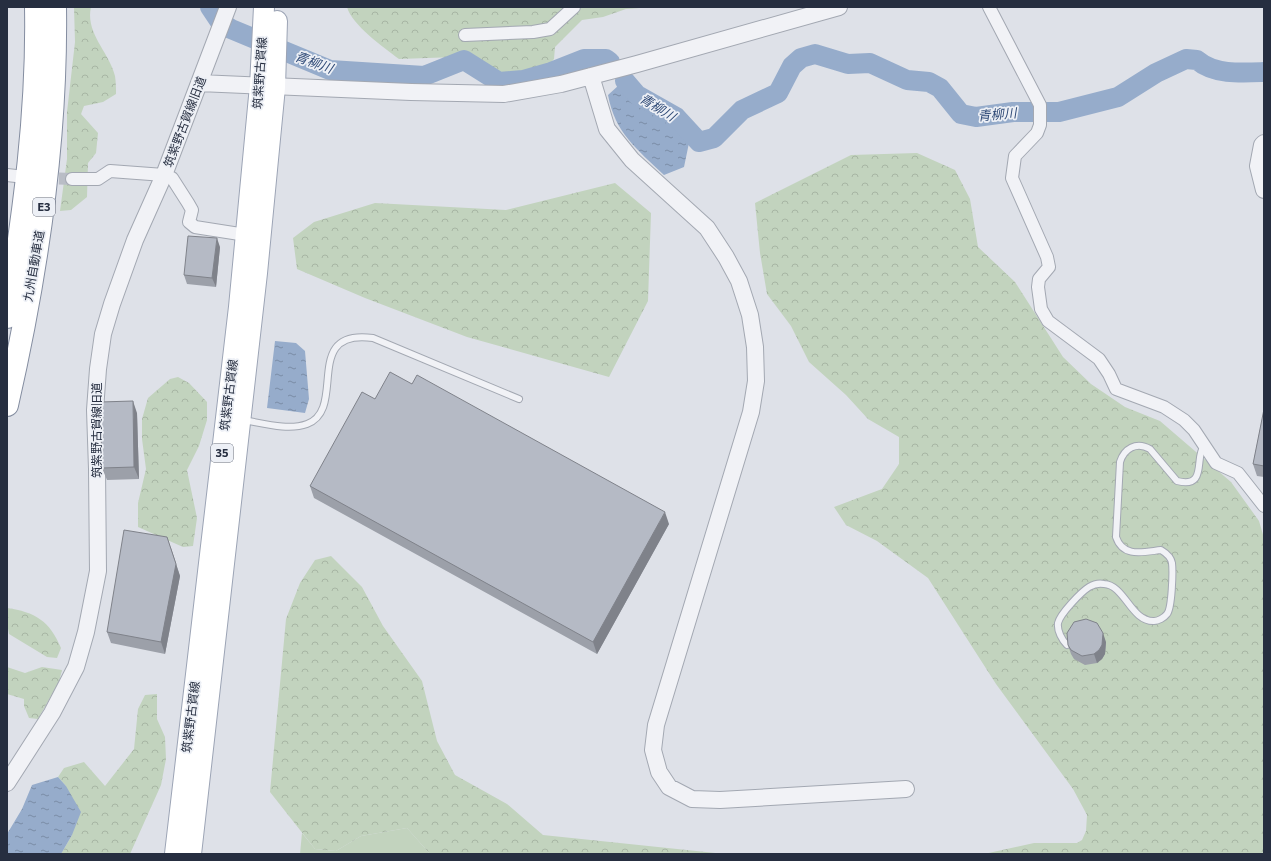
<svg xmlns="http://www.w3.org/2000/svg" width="1271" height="861" font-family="Commissioner,'Noto Sans JP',sans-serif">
<defs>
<pattern id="forest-crowns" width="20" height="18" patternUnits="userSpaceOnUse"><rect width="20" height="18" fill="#c2d3be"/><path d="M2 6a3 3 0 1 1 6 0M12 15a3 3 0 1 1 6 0" fill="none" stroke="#a7b5a4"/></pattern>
<pattern id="water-ripples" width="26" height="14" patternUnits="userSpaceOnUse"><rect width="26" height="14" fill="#96accb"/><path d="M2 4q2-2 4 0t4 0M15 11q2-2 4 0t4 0" fill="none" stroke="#7a8ca6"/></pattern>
</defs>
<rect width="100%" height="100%" fill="#dee1e8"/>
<path fill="#c2d3be" d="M407 828 430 854H300L302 833 315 849 336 851 361 836Z"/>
<path fill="url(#forest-crowns)" d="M74 7H91C85 33 109 52 115 76 116 82 116 89 116 94L103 102 84 106 81 114 98 133 96 153 88 163 87 197 71 210 60 211 67 159V112L75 42Z
M347 7H654L626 9 603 17 582 20 555 47 554 59 540 74 502 80 482 65 456 57 399 59C383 47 352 25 347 7Z
M917 153 955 170 970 199 978 247 1015 282 1063 357 1091 384 1125 407 1160 421 1231 482 1259 521 1264 538V854H984L1034 843H1077L1082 840 1086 831 1087 815 1073 789 996 684 928 578 877 541 846 525 834 507 882 489 899 464V437L868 419 846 395 809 362 791 326 767 294 760 253 755 203 851 155Z
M615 183 651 213 648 301 609 377 467 337 365 298 297 269 293 238 314 222 375 203 506 210Z
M178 377 189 383 207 402V420L199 446 187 470 197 518 193 546 183 547 138 527V503L146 469 142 439V419L148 398 170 379Z
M331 556 362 587 383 626 422 681 437 741 455 775 507 804 543 835 725 854H430L407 828 361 836 336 851 315 849 270 792 286 619 300 583 315 560Z
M7 608C35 612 50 621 61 648L57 658 47 657 9 634 7 623Z
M7 667 25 673 42 667 62 670 59 682 38 719 29 718 24 706V699L7 694Z
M157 694V719L165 737 166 759 161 785 130 854H61L72 835 66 786 58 777 64 768 84 762 105 786 134 749 138 709 145 695Z"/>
<path fill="url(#water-ripples)" d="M619 85 634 101 675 125 689 143 684 167 664 175C637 149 615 133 608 95Z
M275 341 296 343 305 351 309 399 305 413 267 408Z
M58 777 66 786 81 812 72 835 61 854H7V834L22 809 32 785Z"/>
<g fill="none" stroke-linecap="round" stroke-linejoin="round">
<path stroke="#96accb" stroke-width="20" d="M210 7 220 22 231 29 330 70 424 76 464 60 499 82 523 80 551 72 584 59H606L610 62
M625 81 637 95 676 117 699 142 714 138 742 110 778 93 792 66 801 58 815 54 848 64 870 63 907 80 929 82 940 88 961 114 976 117 1013 112H1059L1118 97 1156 73 1186 59 1197 60C1214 75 1242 73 1264 72"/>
<path stroke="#b9bdc6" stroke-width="12" stroke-dasharray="12 6" stroke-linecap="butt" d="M41 178 72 179"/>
<defs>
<path id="service" d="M243 420C262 423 288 431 307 424 348 409 301 328 373 338L519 399
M1067 645C1062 640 1057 631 1058 623 1060 614 1081 592 1089 587 1094 584 1099 583 1104 584 1125 585 1131 622 1154 621 1158 621 1164 618 1167 614 1172 608 1173 572 1172 563 1171 557 1166 553 1161 550 1143 552 1123 558 1116 537L1120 462C1124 449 1136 441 1150 449L1177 481C1208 489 1194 457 1204 446"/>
<path id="minor" d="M989 7 1040 105V125L1037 133 1015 156 1012 178 1047 257 1049 267 1039 279 1038 287 1041 309 1048 321 1099 359 1109 374 1116 389 1164 407 1184 420 1194 430 1216 463 1238 473 1264 506
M465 35 533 32 550 29 574 7
M7 175 16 176
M72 179H98L110 171 164 175 172 178 188 203 192 210 189 222 195 227 246 235"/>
<path id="tertiary" d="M591 76 607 129 632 160 707 228 726 257 739 281 750 315 755 347 756 381 751 412 656 725 653 750 659 772 669 787 692 799 720 800 906 789
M199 83 411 92 504 94 561 84 637 64 839 7
M1264 143 1262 145 1258 166 1264 190
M7 783 52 713 76 667 86 632 98 571 97 469 95 410 98 369 103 334 112 304 135 240 164 175 228 7"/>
<path id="primary" d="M175 854 239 307 260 86 264 7
M191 854 257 273 275 87 277 21"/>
<path id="motorway" d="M7 317C24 214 38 111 36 7
M7 405C37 274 57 141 55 7"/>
</defs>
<use href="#service" stroke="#a3a8b2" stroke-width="8"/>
<use href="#minor" stroke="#a3a8b2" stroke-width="14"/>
<use href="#tertiary" stroke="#a3a8b2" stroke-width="18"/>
<use href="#primary" stroke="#9ca4b5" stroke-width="22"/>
<use href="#motorway" stroke="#848da0" stroke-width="24"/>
<use href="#service" stroke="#f1f2f6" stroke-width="6"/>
<use href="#minor" stroke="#f1f2f6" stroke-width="12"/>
<use href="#tertiary" stroke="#f1f2f6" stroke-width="16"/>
<use href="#primary" stroke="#fff" stroke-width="20"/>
<use href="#motorway" stroke="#fff" stroke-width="22"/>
</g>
<path fill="#9ca0a9" d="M220 247 216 287 187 284 184 275Z
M1264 409V477L1257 476 1253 464Z
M137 413 139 479 107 480 102 468Z
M310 486 669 524 597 654 314 498Z
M171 548 180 576 165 654 111 643 107 632Z
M1106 642 1105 654 1102 659 1097 663 1085 665 1074 659 1071 654 1068 645Z"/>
<path fill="#7f828a" d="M217 238 220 247 216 287 212 278Z
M133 401 137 413 139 479 134 467Z
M665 512 669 524 597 654 593 642Z
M167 537 180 576 165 654 161 642Z
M1103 633 1106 642 1105 654 1102 659 1097 663 1094 654Z"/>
<path fill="#b5bac5" stroke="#7f828a" d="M188 236 217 238 212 278 184 275Z
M390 372 412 384 417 375 665 512 593 642 310 486 362 392 375 399Z
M133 401 134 467 102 468 100 402Z
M1264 409V466L1253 464Z
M124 530 167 537 176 564 161 642 107 632Z
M1086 619 1097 623 1103 633 1102 645 1099 650 1094 654 1082 656 1071 650 1068 645 1067 633 1074 622Z"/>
<g text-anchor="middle" stroke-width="3.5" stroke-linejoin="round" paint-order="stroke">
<g fill="#edf0f6" stroke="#626877" stroke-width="1">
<rect x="33" y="198" width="22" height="18" rx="3"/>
<rect x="211" y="444" width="22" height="18" rx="3"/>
</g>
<g font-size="11" font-weight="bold" fill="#262e40">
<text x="44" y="211">E3</text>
<text x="222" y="457">35</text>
</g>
<g font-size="12" fill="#262e40" stroke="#edf0f6">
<text transform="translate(260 73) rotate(-86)" y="4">筑紫野古賀線</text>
<text transform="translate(185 122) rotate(-69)" y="4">筑紫野古賀線旧道</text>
<text transform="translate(34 266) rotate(-80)" y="4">九州自動車道</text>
<text transform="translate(229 395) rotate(-83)" y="4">筑紫野古賀線</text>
<text transform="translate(97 430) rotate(-90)" y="4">筑紫野古賀線旧道</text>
<text transform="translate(191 717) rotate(-83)" y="4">筑紫野古賀線</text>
</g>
<g font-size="13" font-style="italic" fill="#2e4976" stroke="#edf0f6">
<text transform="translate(314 62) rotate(20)" y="5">青柳川</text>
<text transform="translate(658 107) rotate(32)" y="5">青柳川</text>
<text transform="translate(997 114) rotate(-5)" y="5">青柳川</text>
</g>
</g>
<rect width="1271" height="861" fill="none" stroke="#262e40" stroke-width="16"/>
</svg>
